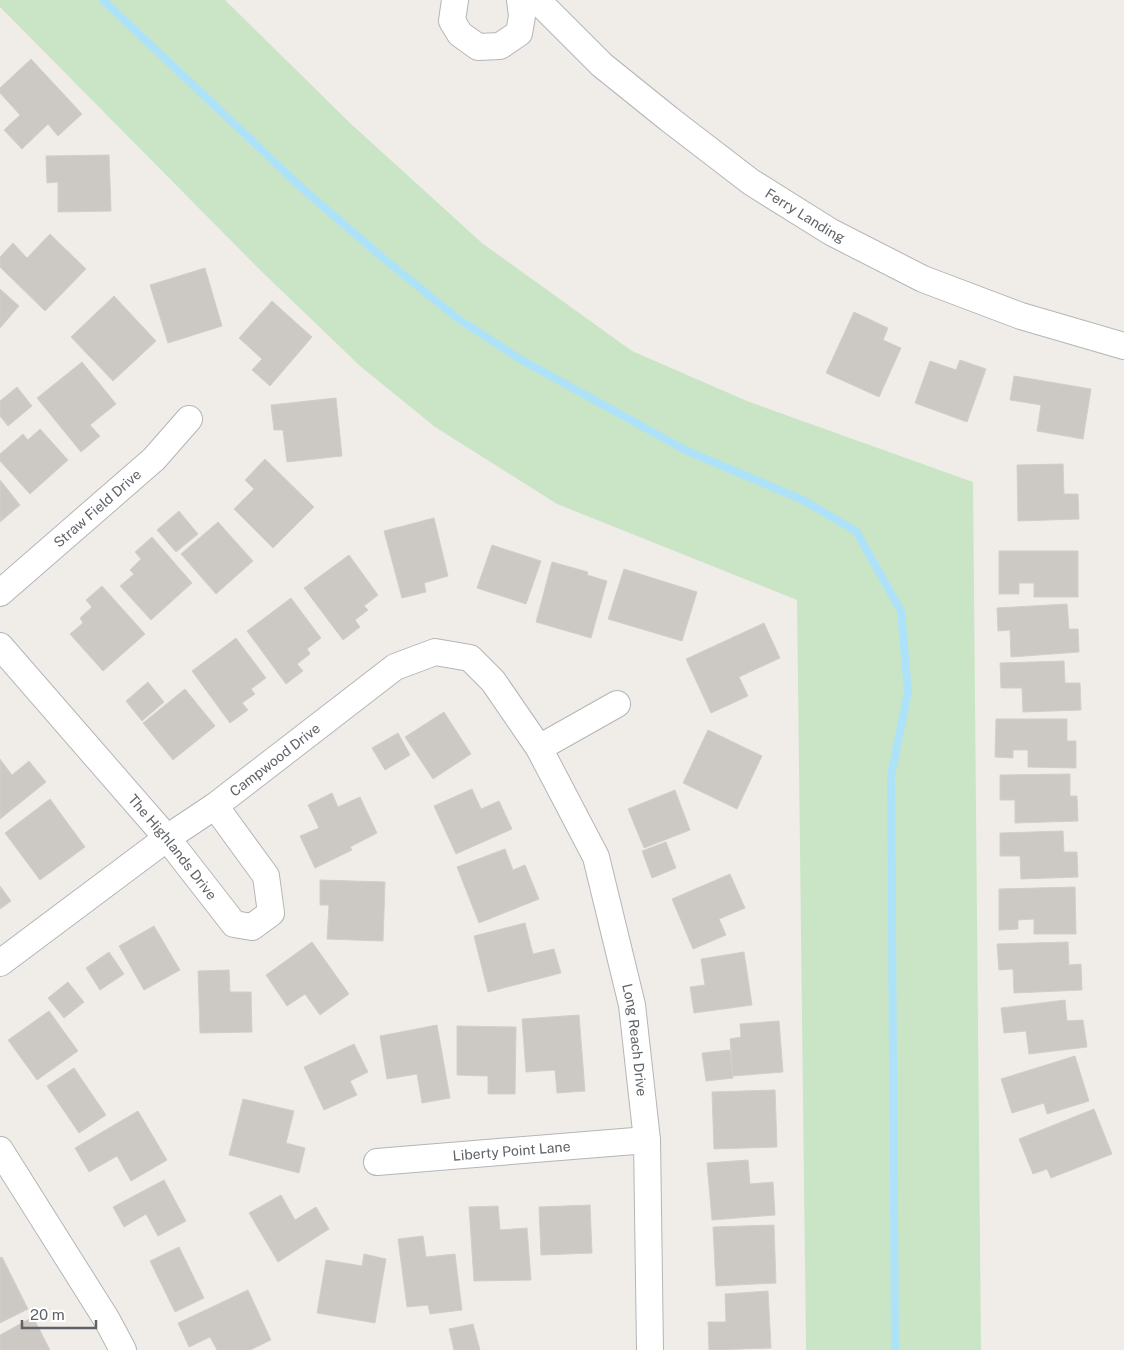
<svg xmlns="http://www.w3.org/2000/svg" width="1124" height="1350" font-family="'Public Sans',sans-serif">
<rect width="100%" height="100%" fill="#f0ede8"/>
<path fill="#cae5c6" d="M0 0H225L350 123 482 243 632 351 747 401 973 482 981 1350H806L797 600 557 504 435 427 360 366 259 269 0 7Z"/>
<g fill="none" stroke-linecap="round" stroke-linejoin="round">
<path stroke="#aee2f9" stroke-width="8" d="M103 0 303 189 383 258 457 318 520 359 687 451 801 499 856 531 901 611 908 691 891 776 895 1350"/>
</g>
<path fill="#ccc8c4" stroke="#d4cec6" d="M31 59 82 114 58 136 48 124 22 149 4 130 20 115 0 93V88Z
M109 155 111 211 58 212V182L47 183 46 156Z
M50 234 86 269 45 311 0 267V257L13 243 27 258Z
M205 268 222 326 168 343 150 285Z
M0 289 19 306 0 328Z
M114 296 156 341 113 381 71 337Z
M272 301 312 337 270 386 252 370 262 359 239 338Z
M854 312 888 328 883 340 901 348 879 397 826 373Z
M960 360 986 369 967 422 915 403 930 361 956 370Z
M82 362 116 404 90 425 100 436 81 452 37 398Z
M1014 376 1091 389 1083 439 1037 431 1041 405 1010 400Z
M17 387 32 406 8 426 0 416V401Z
M336 398 342 456 287 462 283 430H274L271 405Z
M40 429 68 460 30 494 0 461V454L23 434 28 440Z
M265 459 314 507 273 548 234 509 254 489 245 480Z
M1063 464 1064 494H1078L1079 519 1018 521 1017 465Z
M0 480 20 505 0 522Z
M179 511 198 534 176 552 157 530Z
M434 518 448 576 424 583 426 592 402 598 384 531Z
M218 522 253 561 216 594 181 554Z
M152 537 192 583 151 620 120 586 134 574 130 570 141 559 135 552Z
M492 545 541 561 526 604 477 588Z
M999 551H1078V597H1034V583H1019V594H999Z
M349 555 378 595 364 606 368 610 355 620 360 627 343 640 304 588Z
M552 562 588 572 587 575 607 581 591 638 536 622Z
M624 569 697 592 682 641 608 619Z
M102 586 145 634 103 671 70 634 83 623 80 618 92 607 86 600Z
M291 598 321 638 307 649 310 654 297 664 303 671 286 684 247 631Z
M1067 604 1069 629H1078L1079 652 1011 657 1010 630 998 631 997 608Z
M764 623 780 658 739 677 748 696 711 713 686 659Z
M236 638 266 678 251 689 255 694 242 703 248 710 230 723 192 671Z
M1064 661 1065 683H1080L1081 710 1023 712 1022 688H1001L1000 663Z
M148 682 164 702 142 721 126 701Z
M185 689 215 726 173 760 143 723Z
M444 712 471 754 433 779 405 737Z
M996 719H1067V741H1076V768L1028 767V750H1013V758L995 757Z
M708 730 762 756 737 809 683 783Z
M398 733 410 755 385 770 372 748Z
M0 759 12 775 29 761 46 782 0 819Z
M1070 774V796H1077L1078 821 1015 823V800H1000V775Z
M472 789 481 809 499 801 512 829 456 854 434 806Z
M675 790 690 830 644 848 628 809Z
M332 793 338 807 360 797 377 833 350 847 352 850 315 868 300 836 319 828 308 805Z
M50 799 85 847 40 880 5 833Z
M1063 831 1064 852H1077L1078 877 1021 879 1020 856H1000V833Z
M666 842 676 868 652 878 642 851Z
M505 849 513 870 525 865 539 899 479 923 457 867Z
M730 874 745 908 719 919 726 935 693 949 672 899Z
M320 880 385 882 383 941 327 939 329 905H320Z
M0 886 11 901 0 909Z
M1075 887 1076 934H1034V919L1018 920V929L999 930V889Z
M525 923 533 954 554 949 561 973 488 992 474 936Z
M154 926 180 970 144 990 119 946Z
M312 942 349 994 320 1015 305 994 287 1006 266 975Z
M1068 942 1069 965 1081 964 1082 990 1014 993 1013 969 999 970 997 944Z
M109 952 124 974 100 990 86 968Z
M744 952 752 1005 694 1013 690 987 705 985 701 959Z
M229 970 230 992H251L252 1032 200 1033 198 971Z
M68 982 84 1002 64 1018 48 998Z
M1065 1000 1067 1021 1083 1020 1087 1047 1029 1054 1026 1031 1004 1033 1001 1008Z
M49 1011 78 1051 37 1080 8 1040Z
M579 1015 585 1091 557 1093 555 1070 526 1072 522 1019Z
M779 1021 783 1072 733 1076 730 1039 741 1037 740 1024Z
M437 1025 450 1098 422 1103 417 1074 387 1079 380 1036Z
M457 1026 516 1027 515 1094H488V1076L457 1075Z
M354 1044 368 1072 350 1081 357 1095 324 1110 304 1067Z
M730 1050 733 1078 706 1081 702 1053Z
M1075 1056 1089 1101 1047 1114 1044 1103 1012 1113 1001 1079Z
M74 1068 106 1115 79 1133 47 1086Z
M775 1090 777 1147 714 1149 712 1092Z
M243 1099 294 1111 286 1143 305 1148 299 1173 229 1155Z
M1094 1109 1112 1154 1051 1178 1047 1169 1033 1174 1019 1139Z
M138 1111 167 1160 131 1181 117 1156 89 1172 75 1148Z
M748 1160 750 1184 773 1182 775 1215 712 1220 707 1163Z
M164 1180 186 1221 158 1236 146 1214 124 1227 113 1207Z
M281 1195 295 1220 316 1207 329 1229 278 1262 249 1213Z
M590 1205 592 1253 541 1255 539 1207Z
M498 1206 500 1230 527 1228 531 1280 474 1281 469 1207Z
M774 1225 776 1283 716 1286 713 1227Z
M423 1236 426 1257 455 1254 462 1310 430 1314 428 1305 407 1307 398 1239Z
M179 1247 204 1298 175 1312 150 1261Z
M364 1254 386 1259 375 1323 317 1313 326 1260 362 1266Z
M2 1257 28 1309 0 1323V1258Z
M248 1290 271 1340 250 1350H217L210 1337 189 1347 178 1323Z
M768 1291 771 1348 709 1350 708 1322H726L725 1294Z
M33 1317 50 1350H0V1335Z
M473 1324 480 1350H454L449 1329Z"/>
<g fill="none" stroke-linecap="round" stroke-linejoin="round">
<defs>
<g id="street">
<path d="M455 0 452 21 460 34 478 47 500 46 519 33 522 16 520 0"/>
<path id="s1" d="M537 0 602 65 669 119 751 182 831 232 923 279 1021 316 1124 346"/>
<path id="s2" d="M0 593 154 459 189 419"/>
<path id="s3" d="M0 646 167 838 234 924 252 927 271 913 266 876 215 806"/>
<path d="M539 748 617 704"/>
<path id="s4" d="M0 963 167 838 215 806 395 667 435 652 470 658 493 681 539 748 596 857 632 1005 647 1140 650 1350"/>
<path d="M0 1150 107 1320 123 1350"/>
<path id="s5" d="M377 1162 647 1140"/>
</g>
</defs>
<use href="#street" stroke="#b3b5b9" stroke-width="28"/>
<use href="#street" stroke="#fff" stroke-width="26"/>
</g>
<g text-anchor="middle" stroke-width="4" stroke-linejoin="round" paint-order="stroke">
<g font-size="14" fill="#5f6367" stroke="#fff">
<text dy="5" stroke="none"><textPath href="#s1" startOffset="345">Ferry Landing</textPath></text>
<text dy="5" stroke="none"><textPath href="#s2" startOffset="129">Straw Field Drive</textPath></text>
<text dy="5" stroke="none"><textPath href="#s4" startOffset="342">Campwood Drive</textPath></text>
<text dy="5" stroke="none"><textPath href="#s3" startOffset="265">The Highlands Drive</textPath></text>
<text dy="5" stroke="none"><textPath href="#s4" startOffset="996">Long Reach Drive</textPath></text>
<text dy="5" stroke="none"><textPath href="#s5" startOffset="135">Liberty Point Lane</textPath></text>
</g>
</g>
<path d="M22 1320v8h74v-8" fill="none" stroke="#5f6367" stroke-width="2.5"/>
<text x="30" y="1320" font-size="15" fill="#5f6367" stroke="#ffffff" stroke-width="4" paint-order="stroke">20 m</text>
</svg>
